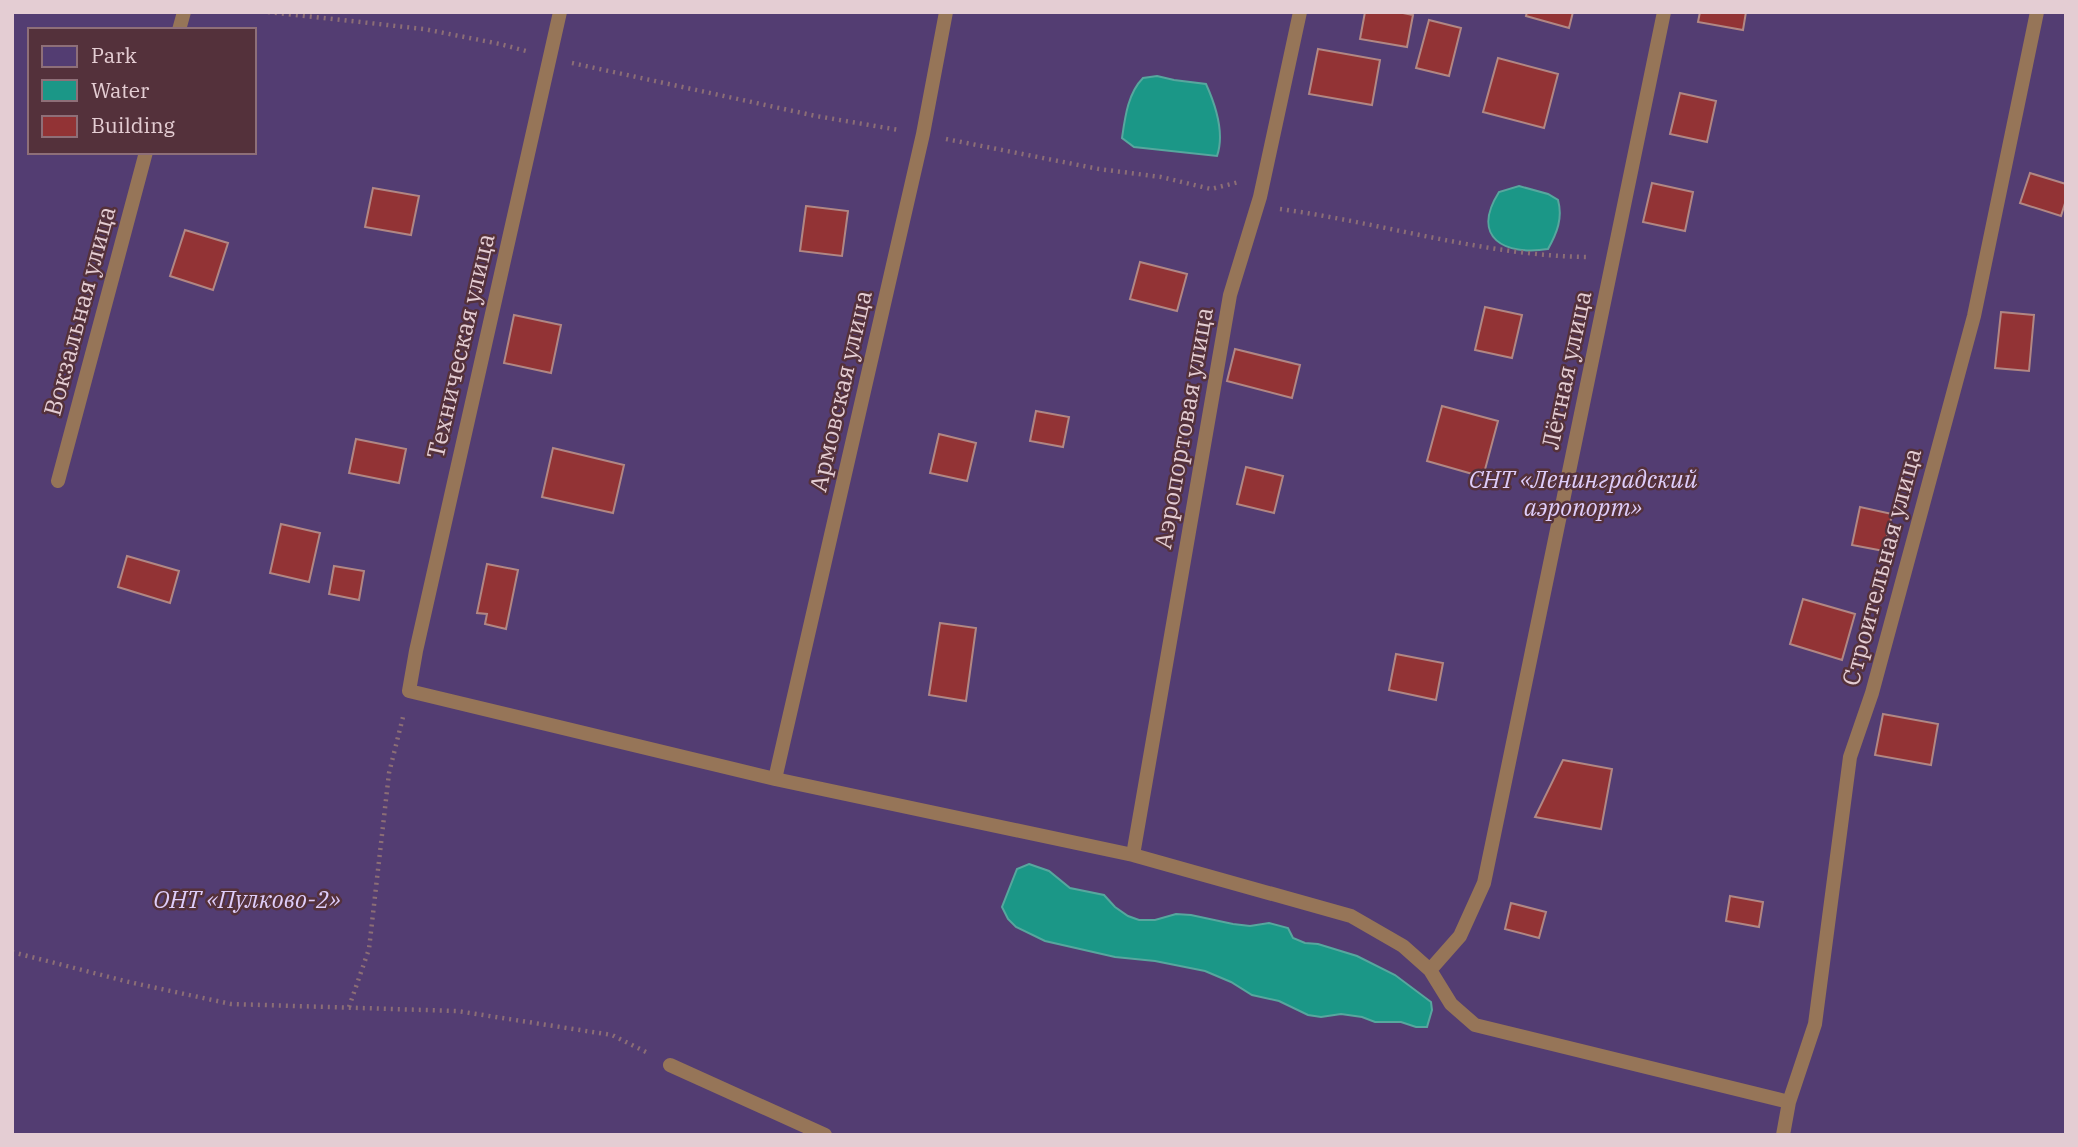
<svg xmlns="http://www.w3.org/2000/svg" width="2078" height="1147" font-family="'IBM Plex Serif',serif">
<rect width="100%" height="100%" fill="#54313b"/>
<path fill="#533d72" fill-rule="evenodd" d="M12 12H2066V1135H12ZM30 30H254V152H30Z"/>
<path fill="#1b9787" stroke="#57a79e" stroke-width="2" d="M1157 76 1174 80 1206 84C1216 106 1225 133 1217 156L1134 147 1122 138C1125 117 1128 93 1143 78Z
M1519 186 1548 194 1558 200C1563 218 1557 233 1548 249 1505 256 1470 238 1499 192Z
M1029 864 1049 871 1070 888 1104 895 1115 907 1128 916 1139 920H1155L1176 914 1191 915 1233 924 1250 926 1269 923 1288 928 1293 938 1305 943 1318 944 1357 956 1395 975 1431 1002 1432 1010 1427 1027H1416L1401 1022H1375L1362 1017 1341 1014 1321 1017 1308 1015 1279 1001 1252 995 1231 982 1205 971 1155 961 1115 957 1045 941 1016 927 1008 919 1002 907 1017 869Z"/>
<path fill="#923335" stroke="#b18784" stroke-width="2" d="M1365 12H1398L1413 15 1407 47 1360 39Z
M1527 12H1573L1569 28 1526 16Z
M1700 12H1746L1743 30 1698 22Z
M1429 20 1461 28 1449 76 1416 68Z
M1318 49 1380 60 1372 105 1309 94Z
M1498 58 1558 74 1544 128 1483 112Z
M1680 93 1716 101 1707 142 1670 134Z
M2030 173 2066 184V200L2061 216 2020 203Z
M1652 183 1693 192 1685 231 1643 222Z
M373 188 419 196 411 235 365 227Z
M806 206 848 211 842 256 800 251Z
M185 230 228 243 213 290 170 276Z
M1140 262 1187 274 1177 311 1130 299Z
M1485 307 1522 315 1512 358 1475 350Z
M2001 312 2034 315 2029 371 1995 368Z
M514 315 561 325 551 373 504 363Z
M1235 349 1300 365 1292 398 1227 381Z
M1442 406 1498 421 1483 477 1427 461Z
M1036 411 1069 417 1063 447 1030 441Z
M939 434 976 443 967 481 930 473Z
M356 439 406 449 399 483 349 473Z
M553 448 624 465 613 513 542 497Z
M1246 467 1283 476 1274 513 1237 504Z
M1860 507 1892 514 1884 551 1852 545Z
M281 524 320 533 309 582 270 573Z
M127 556 179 571 170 603 118 587Z
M487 564 518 570 506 629 485 624 487 614 477 613Z
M334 566 364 571 359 600 329 594Z
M1803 599 1855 614 1842 660 1790 644Z
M940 623 976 628 966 701 929 695Z
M1396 654 1443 663 1436 700 1389 690Z
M1883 714 1938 724 1931 765 1875 755Z
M1563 760 1612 769 1601 829 1535 817Z
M1730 896 1763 902 1759 927 1726 921Z
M1511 903 1546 912 1539 938 1505 929Z"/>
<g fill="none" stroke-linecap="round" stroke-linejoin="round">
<path stroke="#8c6e76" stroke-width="4.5" stroke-dasharray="2 5" stroke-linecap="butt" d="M268 12 424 29 500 44 526 51
M572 63 816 116 899 130
M946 139 1099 169 1161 177 1211 189 1239 182
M1280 209C1384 223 1484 256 1589 257
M12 952 129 982 231 1004 457 1011 612 1035 650 1054
M349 1007 369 949 389 773 404 713"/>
<path stroke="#967558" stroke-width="14" d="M560 12 416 651 409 691 775 779 1133 855 1351 916 1403 946 1430 970 1451 1004 1475 1025 1789 1102
M179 30 184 12
M58 481 146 152
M775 779 923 134 946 12
M1133 855 1230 295 1260 197 1300 12
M1430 970 1460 936 1484 883 1664 12
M670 1065 825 1135
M1783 1135 1789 1102 1815 1024 1850 757 1872 693 1974 316 2037 12"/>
</g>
<g text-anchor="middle" stroke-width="5" stroke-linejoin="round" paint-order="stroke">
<g font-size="24" fill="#e4cdd3" stroke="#54313b">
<text transform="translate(80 311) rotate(-75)" y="8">Вокзальная улица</text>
<text transform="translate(461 346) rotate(-77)" y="8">Техническая улица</text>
<text transform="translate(1567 370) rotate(-78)" y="8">Лётная улица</text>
<text transform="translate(841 391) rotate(-77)" y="8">Армовская улица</text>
<text transform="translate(1184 428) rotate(-80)" y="8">Аэропортовая улица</text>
<text transform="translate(1882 567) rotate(-75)" y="8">Строительная улица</text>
</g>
<g font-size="24" font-style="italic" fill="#decdfa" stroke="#54313b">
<text x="1583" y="488">СНТ «Ленинградский<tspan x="1583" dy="28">аэропорт»</tspan></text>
<text x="247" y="908">ОНТ «Пулково-2»</text>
</g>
</g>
<rect width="2078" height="1147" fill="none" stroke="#e4cdd3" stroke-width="28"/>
<rect x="28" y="28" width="228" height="126" fill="#54313b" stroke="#8e6f78" stroke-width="2"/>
<rect x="42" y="46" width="35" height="21" fill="#533d72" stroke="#8e6f78" stroke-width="2"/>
<text x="91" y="63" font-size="21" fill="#e4cdd3">Park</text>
<rect x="42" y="80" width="35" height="21" fill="#1b9787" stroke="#8e6f78" stroke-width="2"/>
<text x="91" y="98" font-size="21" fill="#e4cdd3">Water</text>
<rect x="42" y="116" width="35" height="21" fill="#923335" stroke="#8e6f78" stroke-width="2"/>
<text x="91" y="133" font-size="21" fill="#e4cdd3">Building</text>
</svg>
